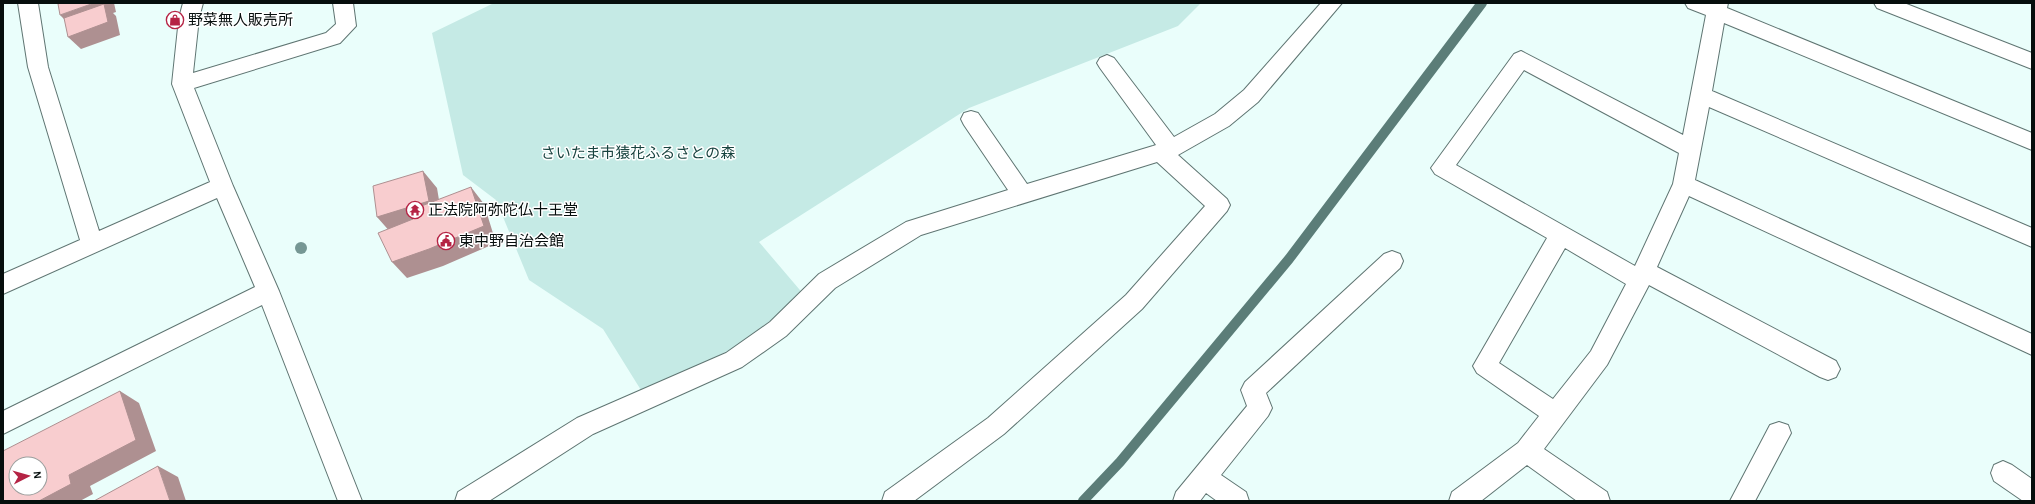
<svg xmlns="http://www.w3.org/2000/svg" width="2035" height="504" font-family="'Alegreya Sans','Noto Sans JP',sans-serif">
<rect width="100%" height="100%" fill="#eafefb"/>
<path fill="#c5eae5" d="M494 3H1201L1178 26 969 108 759 242 805 296 729 350 644 395 603 329 529 280 496 200 463 175 432 33Z"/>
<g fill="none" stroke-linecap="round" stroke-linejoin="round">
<path stroke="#5b7d78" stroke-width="10" d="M1083 501 1120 462 1289 259 1482 3"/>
<defs>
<path id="minor" d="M18 3H38L48 67 99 231 210 182 172 84 179 18 183 3H203L199 18 193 73 326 33 336 24 333 3H353L356 26 340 43 194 88 233 186 279 291 362 501H338L262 305 3 434V411L255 287 217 198 3 294V274L80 240 28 67Z
M1321 3H1342L1258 102 1229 126 1178 155 1227 199 1230 205 1227 211 1142 309 1004 434 914 501H882L885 492 988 418 1126 295 1205 206 1157 162 921 235 835 288 786 336 742 367 593 434 489 501H455L458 492 577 418 726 353 770 322 819 274 906 222 1008 190 964 125 961 119 964 113 971 111 978 113 1027 184 1153 146 1156 145 1100 68 1097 63 1100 58 1107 55 1114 58 1174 137 1215 114 1244 90Z
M1685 3H1728L1727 8 2032 133V150L1724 23 1712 91 2032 228V247L1709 107 1695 180 2032 334V355L1689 196 1657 267 1836 361 1840 369 1836 377 1828 380 1820 377 1649 285 1607 365 1544 449 1607 492 1610 501H1577L1527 465 1481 501H1449L1452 492 1518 443 1539 416 1477 373 1473 366 1547 238 1435 174 1431 168 1514 54 1521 51 1683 135 1706 15 1688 8ZM1524 70 1679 153 1673 184 1635 266 1456 165ZM1565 248 1626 284 1591 351 1553 399 1499 363Z
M1874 3H1904L2032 53V69L1877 8Z
M1392 251 1400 254 1403 261 1400 268 1266 393 1272 408 1268 416 1221 475 1246 492 1249 501H1217L1206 493 1200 501H1173L1176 492 1247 406 1241 390 1245 382 1384 254Z
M1779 422 1788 425 1791 433 1755 501H1730L1770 425Z
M2003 461 2012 465 2032 479V501H2023L1994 481 1991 473 1994 465Z"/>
</defs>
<use href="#minor" stroke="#5f7572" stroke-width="2"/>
<use href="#minor" fill="#fff" fill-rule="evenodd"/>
</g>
<circle fill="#769794" cx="301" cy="248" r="6"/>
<path fill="#ae9091" d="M94 3H114L116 12 113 13 116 16 120 35 81 49 68 37 72 27 60 15Z
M423 171 437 188 442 218 392 234 377 217Z
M471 187 484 204 496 243 443 266 407 278 392 262Z
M120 391 139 403 156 451 90 486 93 494 80 501H39L69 475Z
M158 466 178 477 186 501H170Z"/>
<path fill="#f8cdcf" stroke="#ae9091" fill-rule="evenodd" d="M61 3H94L60 15 58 4Z
M104 4 108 22 68 37 64 18Z
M423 171 429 201 377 217 373 186Z
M471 187 484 226 429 249 392 262 378 233 413 219 411 210Z
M120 391 136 440 69 475 71 484 39 501H3V451ZM16 464H40V488H16Z
M158 466 170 501H94Z"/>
<defs>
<symbol id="shop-ring" viewBox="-11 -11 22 22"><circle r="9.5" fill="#fff" stroke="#b52344" stroke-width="1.5"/><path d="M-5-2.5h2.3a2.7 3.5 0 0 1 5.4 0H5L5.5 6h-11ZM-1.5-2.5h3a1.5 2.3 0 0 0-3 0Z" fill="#b52344"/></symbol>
<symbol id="temple-ring" viewBox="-11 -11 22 22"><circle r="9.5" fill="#fff" stroke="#b52344" stroke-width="1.5"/><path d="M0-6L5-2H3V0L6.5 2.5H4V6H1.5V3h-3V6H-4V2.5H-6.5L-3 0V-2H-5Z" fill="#b52344"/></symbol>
<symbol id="civic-ring" viewBox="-11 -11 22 22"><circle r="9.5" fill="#fff" stroke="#b52344" stroke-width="1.5"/><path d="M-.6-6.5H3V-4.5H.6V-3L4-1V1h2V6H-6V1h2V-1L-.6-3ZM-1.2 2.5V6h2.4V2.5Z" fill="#b52344"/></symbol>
</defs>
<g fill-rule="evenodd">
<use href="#shop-ring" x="165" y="10" width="20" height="20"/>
<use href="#temple-ring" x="405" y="200" width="20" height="20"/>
<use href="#civic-ring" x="436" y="231" width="20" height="20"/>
</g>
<g text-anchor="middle" stroke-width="3" stroke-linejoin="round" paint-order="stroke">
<g font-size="15" fill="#060e0d" stroke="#fff" text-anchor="start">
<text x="188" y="25">野菜無人販売所</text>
<text x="428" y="215">正法院阿弥陀仏十王堂</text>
<text x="459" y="246">東中野自治会館</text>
</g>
<g font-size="15" fill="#18433f" stroke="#fff">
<text x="638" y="158">さいたま市猿花ふるさとの森</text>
</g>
</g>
<rect width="2035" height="504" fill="none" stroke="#060e0d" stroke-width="8"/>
<g transform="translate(28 476) rotate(84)"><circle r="19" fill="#ffffff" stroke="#9b9f9e"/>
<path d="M0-3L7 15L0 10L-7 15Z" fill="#b52344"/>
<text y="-6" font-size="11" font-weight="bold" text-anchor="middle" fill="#060e0d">N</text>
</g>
</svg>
